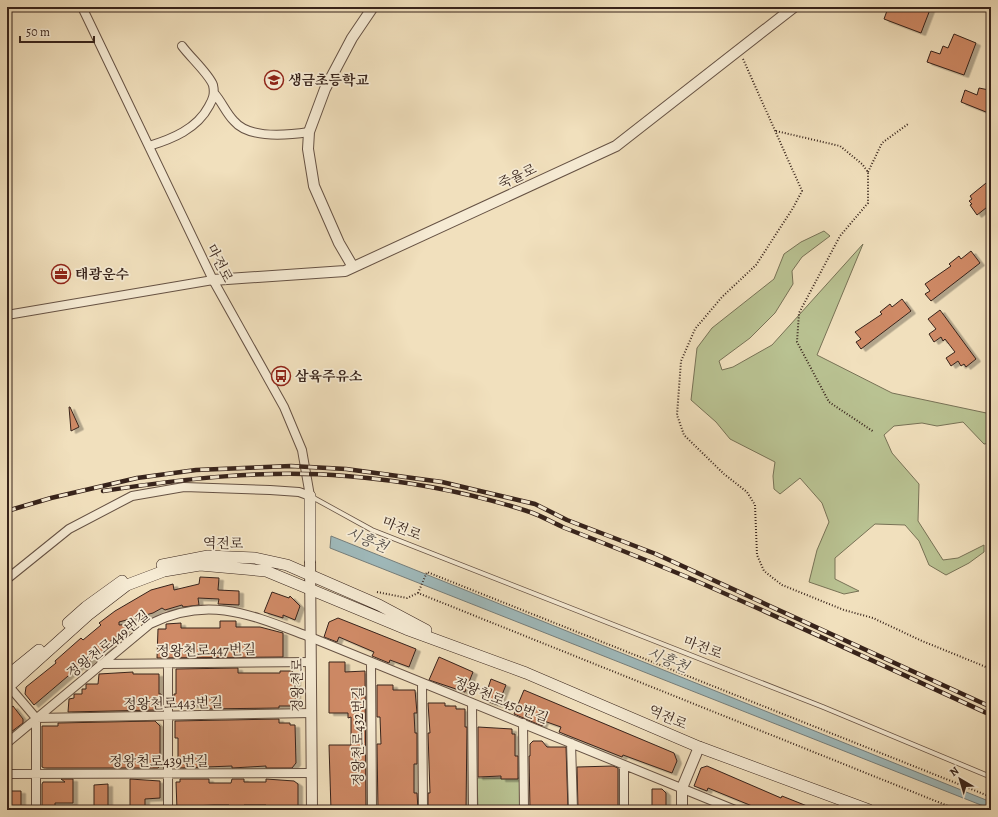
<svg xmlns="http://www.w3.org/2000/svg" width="998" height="817" font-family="Alegreya,'Noto Serif KR',serif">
<defs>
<filter id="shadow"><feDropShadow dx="4.5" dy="2.5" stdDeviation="0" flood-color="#0004"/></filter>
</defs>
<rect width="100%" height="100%" fill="#f1e0bd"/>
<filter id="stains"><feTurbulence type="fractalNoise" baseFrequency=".005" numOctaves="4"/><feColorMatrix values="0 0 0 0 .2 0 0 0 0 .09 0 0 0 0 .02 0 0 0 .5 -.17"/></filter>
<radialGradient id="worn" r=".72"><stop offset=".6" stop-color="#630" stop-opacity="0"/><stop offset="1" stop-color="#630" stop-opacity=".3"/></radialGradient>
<path fill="#b9c292" stroke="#787256" d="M824 231 830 236 802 257 792 271 793 284 775 313 750 338 719 361 722 370 733 367 772 345 863 244 817 355 892 393 991 414V443L984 444 963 422 937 426 922 423 894 426 884 435 892 453 919 484 918 521 943 560 958 558 984 545V552L969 563 946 575 929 565 919 541 905 525 875 524 835 558V579L859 591 844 594 809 582 817 550 829 522 822 503 800 478 780 494 774 489 773 476 775 462 730 439 716 422 691 400 697 348 712 328 774 279 784 254 801 242Z
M477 778H520V810H478Z"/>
<path fill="#9fbabc" stroke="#757e7c" d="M331 536 991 802V809L330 548Z"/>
<path fill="#cf8a66" stroke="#37231b" filter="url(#shadow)" d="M899 7H931L921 33 884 19 888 8 897 11Z
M954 34 976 43 964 75 927 62 931 51 940 54 943 46 948 48Z
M979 88 989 90 991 94V114L961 102 965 90 977 95Z
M991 179V204L977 215 970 205 972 204 969 201 972 199 970 196Z
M971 251 980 263 931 301 925 294 930 291 925 284 951 266 949 264 959 256 961 259Z
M902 299 911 311 861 349 856 342 861 339 855 332 882 314 880 312 890 304 892 307Z
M940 310 976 359 966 367 964 364 961 366 958 361 951 366 946 358 955 352 945 339 943 341 941 337 934 342 929 334 936 329 928 319Z
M69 407H70L79 427 71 431Z
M200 577 219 578 218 590 239 591V605L218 604 219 599 198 598 199 605 183 607 182 605 165 610 162 608 153 613 119 622V625L133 624 108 643 110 646 81 668V665L34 705 25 694 26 687 56 663 55 661 81 638 83 640 101 625 99 623 115 611 151 590 173 584 174 590 199 584Z
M272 592 289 598 290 596 300 606 295 620 283 615V618L264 612Z
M338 618 416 649 409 667 390 660 389 663 372 656 374 652 339 637 337 642 324 637 329 622Z
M220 621H236V627H260L283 633V657L157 658 158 629H166V624L181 623V628H220Z
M439 657 473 672 465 692 429 680Z
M329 662H345V672L365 671 366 810H331L329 745H351V717L348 718V713H329Z
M238 668V673H280V671H292L296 675V703L293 706H279V708L204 709V705H178L174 701V694H176V669Z
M133 672V674H159V694H161V705L156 710 68 712 69 699 74 698V694H82V689H86V684H98L99 674Z
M491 679 506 685 498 705 484 700Z
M377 685H393V690H415L417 713H414L415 733H417V764H414V793H417L418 810H378L377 744H381L380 717H377Z
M524 690 674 753 677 761 672 773 623 755 622 757 559 732 561 727 544 721 542 726 514 714Z
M428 703H445V706H456V709H465V727H467L466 810H428V793H430L428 733H430Z
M13 706 23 719V723L11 732 7 727V710Z
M279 719V723H290V725H295L296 763 292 768H266V766L232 768V766L180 768 178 766V738H175V721Z
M155 721 160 726V766L158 768H44L42 767V726H58V723Z
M478 727 512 729V734H515V756H518V779H501V776L478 777Z
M533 741H542L547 747H566L568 810H530L529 756H530V744Z
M613 766 618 768V810H578L577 767Z
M707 766 781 798 782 796 817 810H756L757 808 708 788 707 791 694 786 701 768Z
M61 779H73V803H55V807H42V784L43 782H65Z
M130 779 160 781V798L145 799V810H130Z
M180 779H209V783H231L232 779H244V782H266V779L294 781 298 784V810H266V805H244V810H229V805H214L192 806V810H177L176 782H180Z
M108 784V810H94V785Z
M652 789H662L666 793V810H652Z
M7 791H21V810H7Z"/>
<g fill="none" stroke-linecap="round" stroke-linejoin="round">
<defs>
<path id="service" d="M312 497 372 530 823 707 991 777"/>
<path id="minor" d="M214 93C222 102 226 113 234 121 249 139 289 135 309 132
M149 146C172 139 197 129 209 106 213 99 215 94 213 85 209 74 190 57 182 46
M7 315 213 280
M7 579 69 529 132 496 184 487 270 490 299 492 310 496 302 450 284 407 213 280 82 7
M371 662 372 810
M101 664 311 662
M168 664V810
M422 683 423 810
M7 684 36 718V810
M472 703 473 810
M36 718 311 713
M523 723 524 810
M7 743 150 624C209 594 254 616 310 637L735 810
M571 743 573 810
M624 765V810
M7 774 312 773"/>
<path id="tertiary" d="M353 267 339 243 314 186 308 149 309 132 325 89 352 38 373 7
M213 280 345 271 616 146 794 7
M310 560 312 810
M682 810V788L699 747"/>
<path id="secondary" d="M310 560V496
M162 565 208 556 255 558 287 565 379 605 426 630
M68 623 86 607 122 581
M7 676 39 650
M7 688 88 615 127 585 164 571 200 565 266 571 406 629 526 673 699 747 869 810"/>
</defs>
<use href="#service" stroke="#665244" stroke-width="5.5"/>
<use href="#minor" stroke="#665244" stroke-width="10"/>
<use href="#tertiary" stroke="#665244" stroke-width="12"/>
<use href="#secondary" stroke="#37231b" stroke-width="12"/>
<path stroke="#37231b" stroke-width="2" stroke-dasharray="1 2" stroke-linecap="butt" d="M743 59 802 191 793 208 756 265 722 297 695 329 681 361 677 415 684 435 724 474 747 492 755 505 757 555 764 571 782 585 844 610 873 618 922 641 991 669
M776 131 840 146 862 164 868 172V203L840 236 799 313 797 342 829 402 874 432
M868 172 882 143 908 124
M377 592 407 598 418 593 958 810
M418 593 427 572 991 797"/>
<use href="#service" stroke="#f6ebd4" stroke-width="4"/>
<use href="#minor" stroke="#f6ebd4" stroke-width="8"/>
<use href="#tertiary" stroke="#f6ebd4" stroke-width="10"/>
<use href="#secondary" stroke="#f6ebd4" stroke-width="11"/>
<defs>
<path id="rail" d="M103 491C183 479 265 469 346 476 408 481 472 493 530 512 542 516 553 523 565 528 606 544 646 560 687 577 789 621 890 669 991 715
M7 511 51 498 137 478 196 470 291 466 346 469 442 482 535 504 567 520 656 554 991 707"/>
</defs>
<use href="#rail" stroke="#37231b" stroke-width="4.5"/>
<use href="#rail" stroke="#f6ebd4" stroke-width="3" stroke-dasharray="9" stroke-linecap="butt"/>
</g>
<defs>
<symbol id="school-ring" viewBox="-11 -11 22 22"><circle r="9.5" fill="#f6ebd4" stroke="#8f2418" stroke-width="1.5"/><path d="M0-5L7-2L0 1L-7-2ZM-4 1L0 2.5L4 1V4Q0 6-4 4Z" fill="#8f2418"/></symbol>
<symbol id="office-ring" viewBox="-11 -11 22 22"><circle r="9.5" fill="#f6ebd4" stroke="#8f2418" stroke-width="1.5"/><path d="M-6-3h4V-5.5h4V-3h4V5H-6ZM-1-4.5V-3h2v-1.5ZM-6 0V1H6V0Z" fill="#8f2418"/></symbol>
<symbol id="bus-ring" viewBox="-11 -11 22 22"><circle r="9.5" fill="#f6ebd4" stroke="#8f2418" stroke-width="1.5"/><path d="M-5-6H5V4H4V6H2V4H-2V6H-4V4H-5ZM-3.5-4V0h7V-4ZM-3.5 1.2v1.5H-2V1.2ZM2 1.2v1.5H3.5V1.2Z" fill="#8f2418"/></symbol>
</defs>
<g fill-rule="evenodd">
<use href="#school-ring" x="263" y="69" width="22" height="22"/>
<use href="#office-ring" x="50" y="263" width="22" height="22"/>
<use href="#bus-ring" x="270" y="365" width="22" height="22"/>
</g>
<g text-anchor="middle" stroke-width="3.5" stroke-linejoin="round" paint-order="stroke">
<g font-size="14" font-weight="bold" fill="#37231b" stroke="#f6ebd4" text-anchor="start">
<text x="288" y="85">생금초등학교</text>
<text x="75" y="279">태광운수</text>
<text x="295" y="381">삼육주유소</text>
</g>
<g font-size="14" fill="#37231b" stroke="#f6ebd4">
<text transform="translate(517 176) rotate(-25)" y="5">죽율로</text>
<text transform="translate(220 263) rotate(63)" y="5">마전로</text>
<text transform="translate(402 528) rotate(22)" y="5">마전로</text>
<text transform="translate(223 543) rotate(1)" y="5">역전로</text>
<text transform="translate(108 644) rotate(-38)" y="5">정왕천로449번길</text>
<text transform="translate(703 647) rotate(21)" y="5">마전로</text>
<text transform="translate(206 650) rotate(-1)" y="5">정왕천로447번길</text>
<text transform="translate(297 685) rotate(-90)" y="5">정왕천로</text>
<text transform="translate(501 700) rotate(22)" y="5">정왕천로450번길</text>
<text transform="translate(173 703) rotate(-1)" y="5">정왕천로443번길</text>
<text transform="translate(668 717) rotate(23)" y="5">역전로</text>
<text transform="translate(358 736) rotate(-90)" y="5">정왕천로432번길</text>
<text x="159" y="766">정왕천로439번길</text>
</g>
<g font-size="15" font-style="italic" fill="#56504b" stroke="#f6ebd4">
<text transform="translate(367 540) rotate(22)" y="5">시흥천</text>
<text transform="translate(668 660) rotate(22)" y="5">시흥천</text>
</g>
</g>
<rect width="998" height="817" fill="none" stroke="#f1e0bd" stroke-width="24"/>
<rect x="8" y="8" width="982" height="801" fill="none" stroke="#37231b" stroke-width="2"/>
<rect x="12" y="12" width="974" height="793" fill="none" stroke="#37231b"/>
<g transform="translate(960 779) rotate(322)" stroke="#f6ebd4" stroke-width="3" paint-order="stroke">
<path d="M0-3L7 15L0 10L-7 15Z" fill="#37231b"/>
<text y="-6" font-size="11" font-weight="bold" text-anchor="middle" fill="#37231b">N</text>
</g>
<path d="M20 36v6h74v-6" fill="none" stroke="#37231b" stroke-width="2"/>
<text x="26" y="36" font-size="12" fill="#37231b" stroke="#f6ebd4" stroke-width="3" paint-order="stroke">50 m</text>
<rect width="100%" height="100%" filter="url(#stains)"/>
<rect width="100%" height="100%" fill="url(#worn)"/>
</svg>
